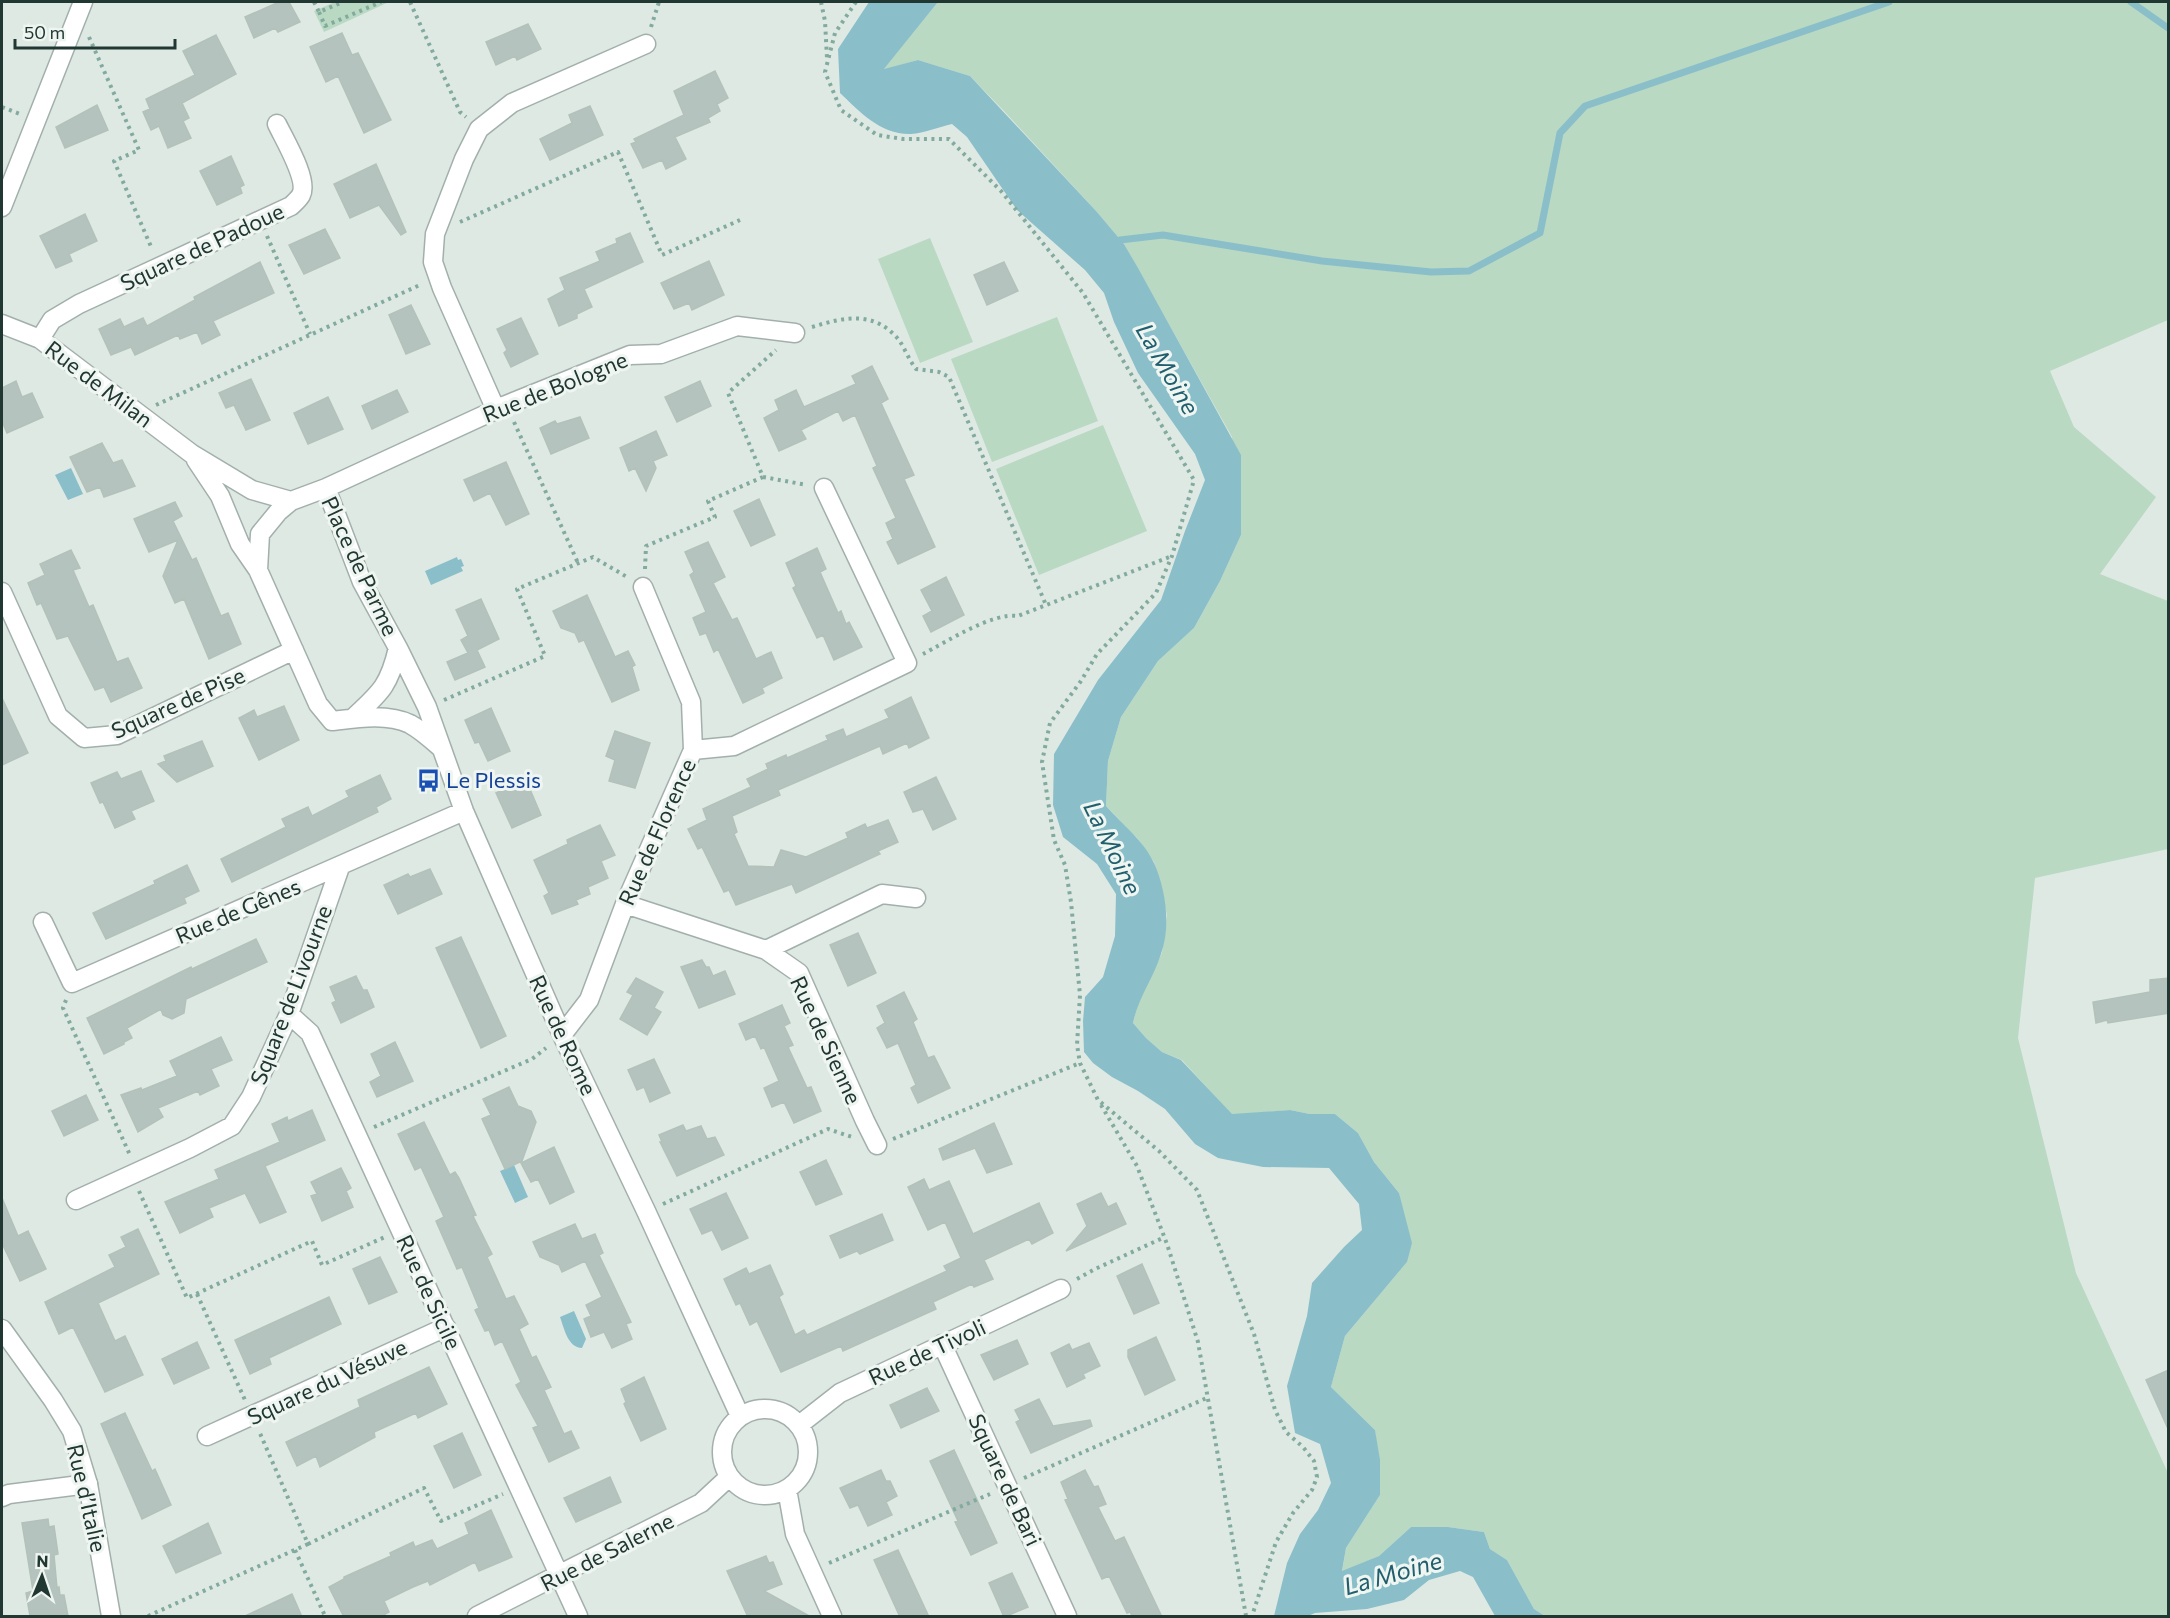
<svg xmlns="http://www.w3.org/2000/svg" width="2170" height="1618" font-family="Commissioner,sans-serif">
<rect width="100%" height="100%" fill="#dfe9e4"/>
<path fill="#b9d9c2" d="M335 2H389L324 32 314 11Z
M938 2H2168V320L2050 371 2074 427 2156 497 2100 574 2168 601V849L2035 878 2018 1038 2076 1273 2168 1473V1616H1545L1534 1609 1507 1560 1490 1549 1484 1532 1448 1527H1411L1379 1556 1342 1572 1346 1548 1380 1495 1375 1430 1331 1387 1345 1336 1407 1262 1399 1193 1374 1162 1358 1133 1335 1114H1310L1290 1110 1232 1115 1182 1060 1162 1052 1146 1038 1133 1023 1139 1001 1162 953 1167 915 1154 862 1138 839 1106 806 1108 761 1121 717 1158 661 1194 628 1220 581 1241 535 1232 437 1124 244 1097 212 1004 111 970 76 918 60 883 70Z
M930 238 973 342 920 363 878 259Z
M1057 317 1098 421 992 462 951 359Z
M1103 425 1147 531 1039 575 996 469Z"/>
<path fill="#8abfca" d="M869 2H938L884 69 918 60 970 76 1097 212 1124 244 1138 268 1241 455V535L1220 581 1194 628 1158 661 1121 717 1108 761 1106 806C1122 824 1144 841 1154 863 1166 890 1171 926 1161 954 1153 979 1139 996 1133 1023L1146 1038 1162 1052 1181 1060 1232 1114 1290 1110 1310 1114H1335L1358 1133 1374 1162 1399 1193 1412 1243 1407 1262 1345 1336 1331 1387 1375 1430 1380 1460V1495L1346 1548 1342 1571 1379 1556 1411 1527H1448L1484 1532 1490 1549 1507 1560 1534 1609 1545 1616H1495L1473 1577 1460 1571 1429 1580 1404 1600 1367 1609 1315 1613 1308 1616H1274L1287 1563 1300 1534 1318 1510 1331 1483 1320 1444 1295 1433 1287 1386 1307 1316 1312 1283 1344 1247 1362 1230 1359 1204 1329 1168 1263 1167 1218 1158 1195 1144 1165 1109 1138 1091 1112 1077 1093 1063 1084 1052 1083 1021 1085 997 1103 977 1115 936 1116 894 1097 864 1063 837 1053 805 1054 754 1098 680 1161 600 1185 531 1205 480 1195 454 1138 373 1114 322 1104 293 1085 270 1017 210 967 137 952 124C939 127 924 133 911 134 881 135 860 112 840 93L838 49Z
M71 468 83 494 68 500 55 475Z
M457 557 458 560 461 559 464 566 461 567 463 571 431 585 425 571Z
M514 1165 528 1197 515 1203 500 1171Z
M574 1311 586 1339 582 1348C568 1348 564 1328 560 1317Z"/>
<g fill="none" stroke-linecap="round" stroke-linejoin="round">
<path stroke="#8abfca" stroke-width="7" d="M2131 2 2168 28
M1112 243 1120 240 1163 235 1322 261 1431 272 1469 271 1540 233 1560 133 1585 106 1889 2"/>
</g>
<path fill="#b4c3bd" stroke="#b2c2bb" stroke-width="1.5" d="M279 2H289L300 22 278 32 275 28 254 38 245 17Z
M528 24 541 49 517 60 515 56 496 65 486 42Z
M342 33 352 55 358 53 391 120 364 133 338 76 326 82 310 47Z
M216 35 236 74 182 103 189 118 183 121 191 138 168 148 159 126 151 130 143 112 150 109 146 99 195 75 183 51Z
M715 71 728 98 717 104 720 111 708 118 710 122 675 137 686 159 666 169 662 160 643 168 631 144 636 142 634 139 684 115 674 91Z
M97 105 108 130 65 148 56 127Z
M590 106 603 135 550 160 540 139 572 123 569 115Z
M231 156 244 185 240 187 242 193 217 205 200 171Z
M376 164 406 232 401 235 379 205 350 218 334 184Z
M85 214 97 241 69 254 72 261 56 268 40 236Z
M325 229 340 258 304 274 289 245Z
M630 233 643 262 584 289 592 307 577 314V318L559 326 548 299 565 290 560 278 600 261 596 252 617 243 616 239Z
M709 261 724 295 692 310 689 303 674 309 661 283Z
M260 262 274 293 213 321 220 335 202 344 197 332 180 339 178 335 135 355 131 347 111 355 99 329 120 319 124 327 143 318 147 326 195 300 194 297Z
M1004 262 1018 291 987 305 974 275Z
M411 305 430 344 406 354 389 315Z
M521 318 538 354 511 367 504 353 507 350 497 329Z
M872 366 888 399 881 403 914 475 904 479 935 547 898 564 887 542 893 539 886 523 896 518 873 468 877 466 855 415 843 421 838 411 801 430 806 439 779 451 764 418 779 410 775 400 796 390 804 407 856 384 852 376Z
M251 379 270 420 246 430 234 405 226 408 219 393Z
M16 381 22 397 32 393 43 417 7 433 2 421V388Z
M700 381 711 406 677 422 665 397Z
M397 390 408 412 372 429 362 406Z
M328 397 343 429 308 444 294 413Z
M580 417 589 438 551 454 540 428 555 421 557 424Z
M656 431 667 455 653 461 656 468 646 491 635 468 629 471 620 448Z
M102 443 113 463 122 460 135 486 104 497 100 487 87 492 70 457Z
M506 462 529 514 506 525 490 493 474 501 464 480Z
M759 499 775 535 751 546 734 511Z
M175 502 182 516 173 521 192 560 196 558 221 616 228 613 241 644 209 659 184 599 175 603 163 576 178 540 149 552 134 519Z
M708 542 725 577 713 583 732 620 737 618 756 659 771 652 782 678 762 688 764 693 743 703 718 649 714 652 706 633 700 635 693 618 706 612 690 575 694 572 685 552Z
M817 548 826 569 820 572 838 613 841 611 846 624 849 622 862 647 834 660 823 635 817 638 793 588 796 586 786 563Z
M71 550 80 568 73 570 89 607 93 605 117 662 128 658 142 688 111 702 104 687 95 690 68 636 57 639 41 603 37 605 28 583 45 575 40 564Z
M946 577 964 615 931 632 923 616 932 611 921 590Z
M587 595 615 657 628 651 635 665 632 667 639 690 612 702 584 640 579 642 575 633 561 628 553 611Z
M481 599 499 639 477 650 485 667 455 680 447 662 468 653 461 640 468 636 456 610Z
M911 697 929 738 909 748 907 743 883 754 880 746 778 790 780 795 732 816 737 832 734 834 748 866 774 867 781 850 806 857 848 838 846 833 865 824 867 828 888 820 898 842 878 851 880 854 796 893 792 884 736 905 729 890 724 892 702 847 698 849 688 829 707 820 703 809 751 787 747 779 768 769 766 764 786 755 787 758 828 740 826 736 843 729 846 737 889 718 885 710Z
M2 698 28 753 2 765Z
M284 706 299 740 259 760 239 718 254 710 257 717Z
M491 708 510 751 488 761 479 742 475 743 465 720Z
M615 731 650 743 635 788 609 781 615 760 606 756Z
M202 741 213 766 177 782 158 764 166 761 164 756Z
M141 771 154 801 131 811 135 819 115 828 103 802 100 803 91 783 117 772 121 779Z
M380 775 391 799 376 807 378 812 232 882 221 859 286 827 282 819 308 807 312 816 349 797 346 791Z
M936 777 956 819 933 830 923 809 913 812 904 792Z
M526 780 541 815 512 828 496 793Z
M600 825 615 855 601 861 608 878 588 887 590 894 576 900 578 904 552 914 544 896 549 893 534 860 568 844 567 840Z
M187 865 199 891 184 898 186 903 106 939 93 913 155 884 154 881Z
M430 869 442 894 398 914 384 885 408 874 410 877Z
M858 933 876 973 848 986 830 945Z
M461 937 506 1036 481 1048 436 948Z
M256 939 267 962 186 999 184 1013 172 1019 163 1015 161 1009 127 1028 132 1038 124 1042V1044L104 1054 87 1018 191 967 192 969Z
M702 960 706 967H709L713 976 725 971 735 994 699 1008 681 967Z
M356 976 363 990H367L374 1007 341 1023 332 1003 336 1001 330 987Z
M636 978 663 992 654 1008 661 1012 647 1035 620 1019 633 995 627 992Z
M2169 978V1013L2108 1023 2107 1020 2096 1023 2093 1002 2150 992V980Z
M904 992 917 1019 913 1022 928 1058 934 1056 950 1088 918 1103 911 1088 916 1085 898 1043 887 1048 877 1028 885 1023 877 1006Z
M782 1005 790 1023 784 1026 793 1045 788 1047 807 1088 811 1087 821 1111 794 1123 784 1102 772 1107 764 1088 779 1081 764 1047 761 1049 755 1036 746 1040 739 1024Z
M221 1037 232 1060 211 1069 219 1086 200 1095 198 1091 158 1108 163 1117 138 1132 121 1095 141 1088 142 1090 177 1076 170 1061Z
M395 1042 413 1081 377 1097 370 1082 381 1076 371 1054Z
M654 1059 670 1093 650 1102 644 1087 637 1090 628 1070Z
M509 1087 518 1106 531 1111 536 1122 522 1161 505 1169 482 1119 491 1115 483 1099Z
M86 1095 98 1120 64 1136 52 1111Z
M312 1110 325 1140 265 1166 286 1212 260 1223 245 1193 209 1208 213 1217 180 1233 165 1202 219 1179 215 1170 280 1142 272 1124 287 1117 288 1121Z
M424 1122 450 1175 455 1172 459 1178 476 1215 473 1216 492 1254 487 1257 506 1299 514 1296 528 1324 519 1329 532 1358 536 1356 551 1387 544 1390 564 1434 571 1431 579 1448 549 1462 533 1428 538 1426 516 1385 521 1382 502 1341 495 1345 489 1330 485 1331 475 1310 479 1308 462 1267 457 1269 436 1221 444 1217 421 1167 415 1170 398 1134Z
M994 1123 1012 1164 987 1173 975 1148 943 1160 939 1149Z
M683 1125 686 1131 701 1126 707 1139 715 1137 724 1155 677 1176 660 1142H662L659 1135Z
M554 1147 574 1192 550 1204 538 1179 531 1182 521 1163Z
M826 1160 842 1194 816 1205 800 1172Z
M341 1168 351 1188 346 1191 353 1207 322 1221 311 1196 317 1194 311 1182Z
M924 1179 929 1190 949 1181 973 1234 1039 1203 1053 1233 1032 1244 1029 1239 984 1260 993 1279 974 1287 972 1284 933 1302 936 1309 843 1351 841 1346 781 1372 757 1321 750 1325 740 1303 736 1305 724 1279 746 1268 749 1274 770 1265 783 1294 779 1297 795 1335 804 1330 807 1335 947 1271 944 1266 961 1258 945 1222 928 1230 908 1187Z
M726 1193 748 1238 722 1250 712 1230 702 1234 690 1209Z
M1101 1193 1108 1207 1116 1203 1126 1224 1066 1251 1087 1226 1077 1204Z
M2 1198 18 1236 28 1231 46 1269 20 1281 2 1243Z
M882 1214 893 1240 860 1254 857 1251 840 1258 830 1236Z
M575 1224 582 1239 595 1234 603 1253 599 1255 631 1322 626 1324 632 1339 612 1348 604 1332 591 1337 584 1319 591 1316 586 1305 602 1297 585 1261 562 1272 559 1265 540 1257 533 1242Z
M138 1229 159 1274 98 1303 115 1341 125 1336 143 1375 105 1392 73 1327 59 1334 45 1302 115 1267 109 1255 126 1247 121 1237Z
M380 1257 397 1292 369 1304 353 1269Z
M1142 1264 1159 1303 1134 1314 1117 1276Z
M329 1297 341 1324 269 1358 271 1364 250 1374 235 1340Z
M1156 1337 1175 1380 1145 1395 1128 1357V1350Z
M1017 1340 1028 1364 994 1380 981 1355Z
M197 1342 209 1368 174 1384 162 1359Z
M1089 1343 1100 1366 1083 1374 1085 1378 1067 1387 1051 1353 1069 1344 1072 1350Z
M429 1367 447 1404 418 1418 416 1413 374 1432 375 1437 320 1467 316 1456 297 1466 286 1442 360 1407 358 1400Z
M2169 1370V1431L2146 1380Z
M644 1377 666 1429 641 1441 624 1404 626 1402 621 1389Z
M927 1388 939 1411 901 1428 890 1405Z
M1039 1399 1053 1426 1090 1420 1092 1426 1031 1453 1016 1422 1020 1420 1015 1410Z
M125 1413 152 1471 155 1469 171 1505 142 1519 101 1424Z
M462 1433 481 1475 454 1488 434 1446Z
M954 1450 997 1543 971 1555 955 1522 958 1521 930 1461Z
M881 1470 886 1481H890L897 1496 886 1502 892 1515 868 1526 858 1505 850 1508 840 1488Z
M1085 1470 1094 1487 1098 1486 1106 1504 1098 1507 1115 1541 1124 1537 1162 1617H1133L1130 1612 1127 1613 1109 1576 1102 1579 1065 1500 1068 1499 1061 1482Z
M610 1477 621 1502 576 1522 564 1498Z
M491 1510 512 1557 479 1571 475 1562 430 1585 428 1581 413 1587 384 1601 389 1612 380 1617H344L329 1587 344 1579V1577L391 1556 390 1553 413 1542 415 1547 432 1540 437 1549 469 1534 465 1523Z
M48 1519 49 1527 54 1526 58 1554 54 1555 57 1588 59 1587 60 1595H64L68 1616H30L26 1593 33 1591 22 1523Z
M208 1523 221 1553 176 1573 163 1546Z
M898 1550 929 1617H900L874 1560Z
M766 1556 769 1563 773 1562 782 1584 764 1591 811 1617H748L727 1571Z
M1012 1573 1028 1607 1004 1617 989 1583Z
M292 1594 302 1617H243Z"/>
<g fill="none" stroke-linecap="round" stroke-linejoin="round">
<defs>
<path id="minor" d="M2 207 83 2
M2 324 40 339 192 454 252 490 291 501
M40 339 52 320 79 304 291 206C294 203 299 199 301 195 309 180 284 139 277 124
M496 410 442 288 433 262 435 234 464 159 479 129 512 103 646 44
M196 460 220 496 240 544 258 570
M326 488 362 582 398 648 427 707 464 811 562 1035 646 1211 740 1416
M2 592 58 716 84 738 117 735 294 650
M353 718C381 692 389 686 398 648
M440 747C431 739 421 730 410 724 387 713 357 718 332 721L318 704 258 570 260 534 278 512 291 501 326 488 506 405 630 355 661 354 737 326 795 333
M693 750 734 746 907 663 824 488
M625 904 766 950 799 973 865 1121 877 1145
M43 922 72 983 464 811
M766 950 882 894 916 898
M289 1014 310 1033 578 1616
M562 1035 589 1000 625 904 693 750 691 702 643 587
M76 1200 190 1148 232 1126 251 1097 289 1014 340 867
M942 1344 1067 1616
M722 1452a43 43 0 1 1 86 0a43 43 0 1 1-86 0Z
M799 1425 840 1393 1061 1289
M207 1436 446 1327
M787 1489 795 1534 832 1616
M2 1497 9 1494 88 1484
M477 1616 701 1503 729 1477"/>
<path id="tertiary" d="M2 1329 53 1400 72 1431 88 1484 111 1616"/>
</defs>
<use href="#minor" stroke="#a2b0ab" stroke-width="21"/>
<use href="#tertiary" stroke="#a2b0ab" stroke-width="21"/>
<path stroke="#82aa9e" stroke-width="4" stroke-dasharray="3 4.5" stroke-linecap="butt" d="M314 2 319 12 343 2
M410 2 460 112 466 117
M821 2 825 21 827 58
M856 2 835 33 825 72 841 110 877 135 903 139H949L1001 191 1083 293 1194 480 1172 556 1156 593 1097 654 1081 681 1050 723 1042 762 1054 840 1065 865 1071 902 1080 995 1077 1045 1080 1063 1098 1100 1159 1151 1197 1190 1254 1334 1275 1410 1286 1432 1303 1447 1314 1461 1317 1477 1312 1490 1293 1513 1276 1542 1252 1616
M319 12 325 26 381 2
M651 27 659 2
M89 37 139 150 114 161 152 249
M2 107 20 114
M460 222 618 152 662 255 740 220
M267 236 310 334
M812 327C845 317 874 310 899 340 905 349 909 360 916 369L939 372 949 377 1046 605
M156 405 422 284
M514 422 578 563
M763 477 807 485
M645 569 646 546 715 517 708 501 763 477 728 393 776 350
M923 654C946 642 993 612 1018 616L1172 556
M444 700 545 656 517 589 593 557 627 577
M66 1000 63 1008 130 1155
M1101 1105 1137 1166 1167 1244 1198 1342 1246 1616
M374 1127 532 1059 546 1048
M893 1139 1080 1063
M139 1191 187 1298 312 1241 322 1265 385 1237
M663 1204 828 1129 852 1137
M1077 1279 1095 1269 1165 1237
M197 1294 245 1400
M1024 1478 1209 1397
M308 1544 424 1488 441 1521 503 1494
M295 1550 325 1616
M829 1563 990 1494
M148 1616 308 1544 259 1431"/>
<use href="#minor" stroke="#fff" stroke-width="18"/>
<use href="#tertiary" stroke="#fff" stroke-width="18"/>
</g>
<defs>
<symbol id="bus-bare" viewBox="-9 -9 18 18"><path d="M-5-6H5V4H4V6H2V4H-2V6H-4V4H-5ZM-3.5-4V0h7V-4ZM-3.5 1.2v1.5H-2V1.2ZM2 1.2v1.5H3.5V1.2Z" fill="#1a4fb4" stroke="#eff6f2" stroke-width="2.5" paint-order="stroke"/></symbol>
</defs>
<g fill-rule="evenodd">
<use href="#bus-bare" x="412" y="764" width="33" height="33"/>
</g>
<g text-anchor="middle" stroke-width="6" stroke-linejoin="round" paint-order="stroke">
<g font-size="22" fill="#213732" stroke="#eff6f2">
<text transform="translate(202 247) rotate(-25)" y="8">Square de Padoue</text>
<text transform="translate(99 384) rotate(37)" y="8">Rue de Milan</text>
<text transform="translate(555 387) rotate(-22)" y="8">Rue de Bologne</text>
<text transform="translate(360 566) rotate(65)" y="8">Place de Parme</text>
<text transform="translate(178 703) rotate(-24)" y="8">Square de Pise</text>
<text transform="translate(657 832) rotate(-66)" y="8">Rue de Florence</text>
<text transform="translate(238 911) rotate(-23)" y="8">Rue de Gênes</text>
<text transform="translate(291 995) rotate(-69)" y="8">Square de Livourne</text>
<text transform="translate(563 1035) rotate(65)" y="8">Rue de Rome</text>
<text transform="translate(826 1040) rotate(65)" y="8">Rue de Sienne</text>
<text transform="translate(429 1292) rotate(65)" y="8">Rue de Sicile</text>
<text transform="translate(927 1352) rotate(-25)" y="8">Rue de Tivoli</text>
<text transform="translate(327 1382) rotate(-25)" y="8">Square du Vésuve</text>
<text transform="translate(1005 1480) rotate(65)" y="8">Square de Bari</text>
<text transform="translate(87 1498) rotate(77)" y="8">Rue d’Italie</text>
<text transform="translate(607 1552) rotate(-27)" y="8">Rue de Salerne</text>
</g>
<g font-size="22" fill="#164399" stroke="#eff6f2" text-anchor="start">
<text x="446" y="788">Le Plessis</text>
</g>
<g font-size="24" font-style="italic" fill="#215f6e" stroke="#eff6f2">
<text transform="translate(1167 369) rotate(60)" y="8">La Moine</text>
<text transform="translate(1112 848) rotate(64)" y="8">La Moine</text>
<text transform="translate(1393 1574) rotate(-16)" y="8">La Moine</text>
</g>
</g>
<rect width="2170" height="1618" fill="none" stroke="#213732" stroke-width="6"/>
<g transform="translate(42 1576) rotate(2)" stroke="#eff6f2" stroke-width="4.5" paint-order="stroke">
<path d="M0-4.5L10 22L0 15L-10 22Z" fill="#213732"/>
<text y="-9" font-size="16" font-weight="bold" text-anchor="middle" fill="#213732">N</text>
</g>
<path d="M15 39v9h160v-9" fill="none" stroke="#213732" stroke-width="3"/>
<text x="24" y="39" font-size="18" fill="#213732" stroke="#eff6f2" stroke-width="4.5" paint-order="stroke">50 m</text>
</svg>
